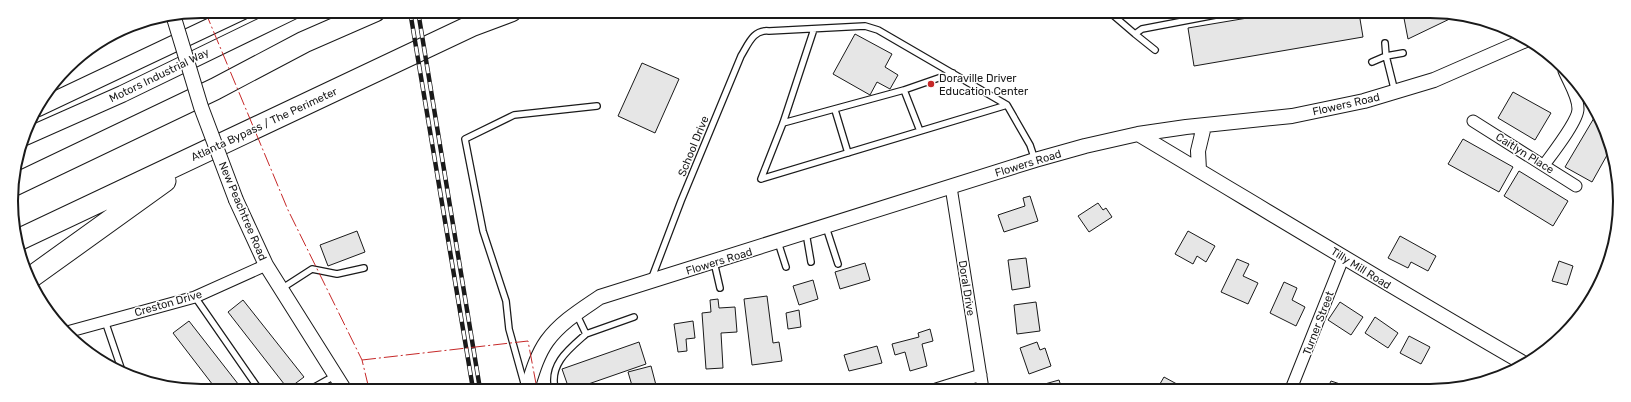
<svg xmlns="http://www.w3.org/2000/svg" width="1631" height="402" font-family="Rubik,sans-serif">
<rect width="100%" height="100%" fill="#fff"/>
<path fill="#e6e6e6" stroke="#1a1a1a" d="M1283 12 1359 13 1363 37 1194 66 1188 28Z
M1403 13H1455L1460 14 1408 39Z
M855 34 892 54 885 67 898 75 890 89 877 82 870 95 833 74Z
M642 63 679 79 655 133 618 116Z
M1513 92 1551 113 1535 140 1498 118Z
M1594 118 1598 120 1611 148 1592 182 1565 167Z
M1463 139 1513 167 1499 192 1448 164Z
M1519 171 1568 201 1553 226 1504 196Z
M1030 196 1038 221 1004 232 998 215 1025 206 1023 198Z
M1098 203 1103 210 1106 208 1112 217 1089 232 1078 216Z
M357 231 365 252 328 266 320 245Z
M1188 231 1215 246 1206 262 1197 256 1193 264 1175 254Z
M1400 236 1436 256 1428 271 1411 262 1408 268 1388 258Z
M1026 258 1030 287 1012 290 1008 260Z
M1237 259 1249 264 1243 276 1258 283 1248 304 1221 292Z
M1559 261 1573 266 1567 285 1552 281Z
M865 263 870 280 840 289 835 272Z
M813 280 818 299 799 305 793 286Z
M1284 282 1297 288 1292 300 1305 307 1296 326 1270 313Z
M767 296 773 343 779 342 782 361 752 365 744 299Z
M718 299 719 308 735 307 737 332 721 333 723 368 706 369 702 313 711 312 710 300Z
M243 300 304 377 288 389 228 312Z
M1036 302 1040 331 1017 334 1014 305Z
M1340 302 1363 317 1351 335 1328 320Z
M799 310 801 327 788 329 786 313Z
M1375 317 1398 333 1388 348 1365 333Z
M189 321 242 389H216L173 333Z
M693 321 695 338 686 339 687 351 678 352 674 324Z
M930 329 933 341 922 344 927 366 910 371 905 352 895 355 892 344 919 337 918 333Z
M1409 336 1430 347 1421 364 1400 353Z
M639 342 646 364 574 389H569L562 369Z
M1037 342 1040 350 1045 348 1051 366 1029 374 1020 348Z
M877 346 882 363 849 371 844 355Z
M651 366 657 389H633L628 372Z
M1164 377 1186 389H1157Z
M1059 380 1062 389H1027Z
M1331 381 1343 385 1342 389H1327Z"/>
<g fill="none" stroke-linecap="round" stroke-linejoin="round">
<defs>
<path id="service" d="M1114 16 1135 34
M814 29 783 123 761 179 1007 105
M1385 43 1386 56 1395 92
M1155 50 1135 34 1142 29 1231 12
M1372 62 1386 56 1403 53
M904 90 920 131
M835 110 848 153
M783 123 904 90 953 73
M826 227 838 264
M806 233 811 262
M778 242 786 267
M714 262 720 288
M651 280 681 201 741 56C748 45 753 29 769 31L865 26 878 30 1007 105 1030 145 1035 160
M281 289 312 269 337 274 364 268
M195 297 256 385 261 389
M576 313 586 334 634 317
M105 321 122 371
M524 383 509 329 506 301 483 231 465 139 514 115 597 106
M311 389 336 375
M555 389C549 364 569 349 586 334"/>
<path id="minor" d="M1473 121 1576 186
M1544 165C1552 154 1578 121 1578 109 1578 96 1569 83 1564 71
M951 187 983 389
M67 332 195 297 266 265
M936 389 981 375
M1291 389 1344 256"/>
<path id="tertiary" d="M1138 134C1267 211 1395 289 1525 364
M1199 170 1198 151 1204 126
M236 200 266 265 344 389
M527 389C532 373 537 355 547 341 561 322 581 310 600 297L1035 160 1085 146 1138 134 1186 127 1292 116 1364 101 1434 80 1528 39"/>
<path id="secondary" d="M38 108 243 11
M25 137 122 94 293 11"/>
<path id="motorway" d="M12 186 215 89 304 42 375 11
M18 240 471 26 511 11
M30 278 165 181"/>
</defs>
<use href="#service" stroke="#1a1a1a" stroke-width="8"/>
<use href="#minor" stroke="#1a1a1a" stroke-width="13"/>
<use href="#tertiary" stroke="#1a1a1a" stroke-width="16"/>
<use href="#secondary" stroke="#1a1a1a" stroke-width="18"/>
<use href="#motorway" stroke="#1a1a1a" stroke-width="23"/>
<use href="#service" stroke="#fff" stroke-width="5.5"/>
<use href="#minor" stroke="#fff" stroke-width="11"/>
<use href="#tertiary" stroke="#fff" stroke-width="14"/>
<use href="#secondary" stroke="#fff" stroke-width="16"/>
<use href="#motorway" stroke="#fff" stroke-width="21"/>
<defs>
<path id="rail" d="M410 11 473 389
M418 11 480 389"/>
</defs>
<use href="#rail" stroke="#1a1a1a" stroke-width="4.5"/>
<use href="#rail" stroke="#fff" stroke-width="3" stroke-dasharray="9" stroke-linecap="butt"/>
<defs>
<path id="tertiary-bridge" d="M174 18 201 107 236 200"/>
</defs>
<use href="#tertiary-bridge" stroke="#1a1a1a" stroke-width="16" stroke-linecap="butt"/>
<use href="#tertiary-bridge" stroke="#fff" stroke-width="14"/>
<path stroke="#c62828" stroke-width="1" stroke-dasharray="14 3 2 3" stroke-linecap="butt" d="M205 11 288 210 362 360 369 389
M362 360 528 341 537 389"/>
</g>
<circle fill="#c62828" stroke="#fff" stroke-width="1.5" cx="931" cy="84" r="4"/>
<g text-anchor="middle" stroke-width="3" stroke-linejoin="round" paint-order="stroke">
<g font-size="11" fill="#1a1a1a" stroke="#fff">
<text transform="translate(159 75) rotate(-26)" y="4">Motors Industrial Way</text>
<text transform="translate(1346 104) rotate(-13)" y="4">Flowers Road</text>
<text transform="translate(264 124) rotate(-25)" y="4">Atlanta Bypass / The Perimeter</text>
<text transform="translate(693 146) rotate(-68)" y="4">School Drive</text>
<text transform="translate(1525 153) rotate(32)" y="4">Caitlyn Place</text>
<text transform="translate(1028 163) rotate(-17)" y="4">Flowers Road</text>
<text transform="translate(243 211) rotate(67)" y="4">New Peachtree Road</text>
<text transform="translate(719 261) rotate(-17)" y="4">Flowers Road</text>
<text transform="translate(1361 268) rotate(32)" y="4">Tilly Mill Road</text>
<text transform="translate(967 288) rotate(81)" y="4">Doral Drive</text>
<text transform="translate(168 303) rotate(-16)" y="4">Creston Drive</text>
<text transform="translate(1318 323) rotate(-69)" y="4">Turner Street</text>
</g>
<g font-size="11" fill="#1a1a1a" stroke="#fff" text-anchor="start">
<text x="939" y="82">Doraville Driver<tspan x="939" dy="13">Education Center</tspan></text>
</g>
</g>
<path d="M0 0H1631V402H0ZM201 18H1430A183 183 0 0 1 1613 201V201A183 183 0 0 1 1430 384H201A183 183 0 0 1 18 201V201A183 183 0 0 1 201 18Z" fill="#fff" fill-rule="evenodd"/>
<path fill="none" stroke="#1a1a1a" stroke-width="2" d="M201 18H1430A183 183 0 0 1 1613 201V201A183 183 0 0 1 1430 384H201A183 183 0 0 1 18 201V201A183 183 0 0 1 201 18Z"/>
</svg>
